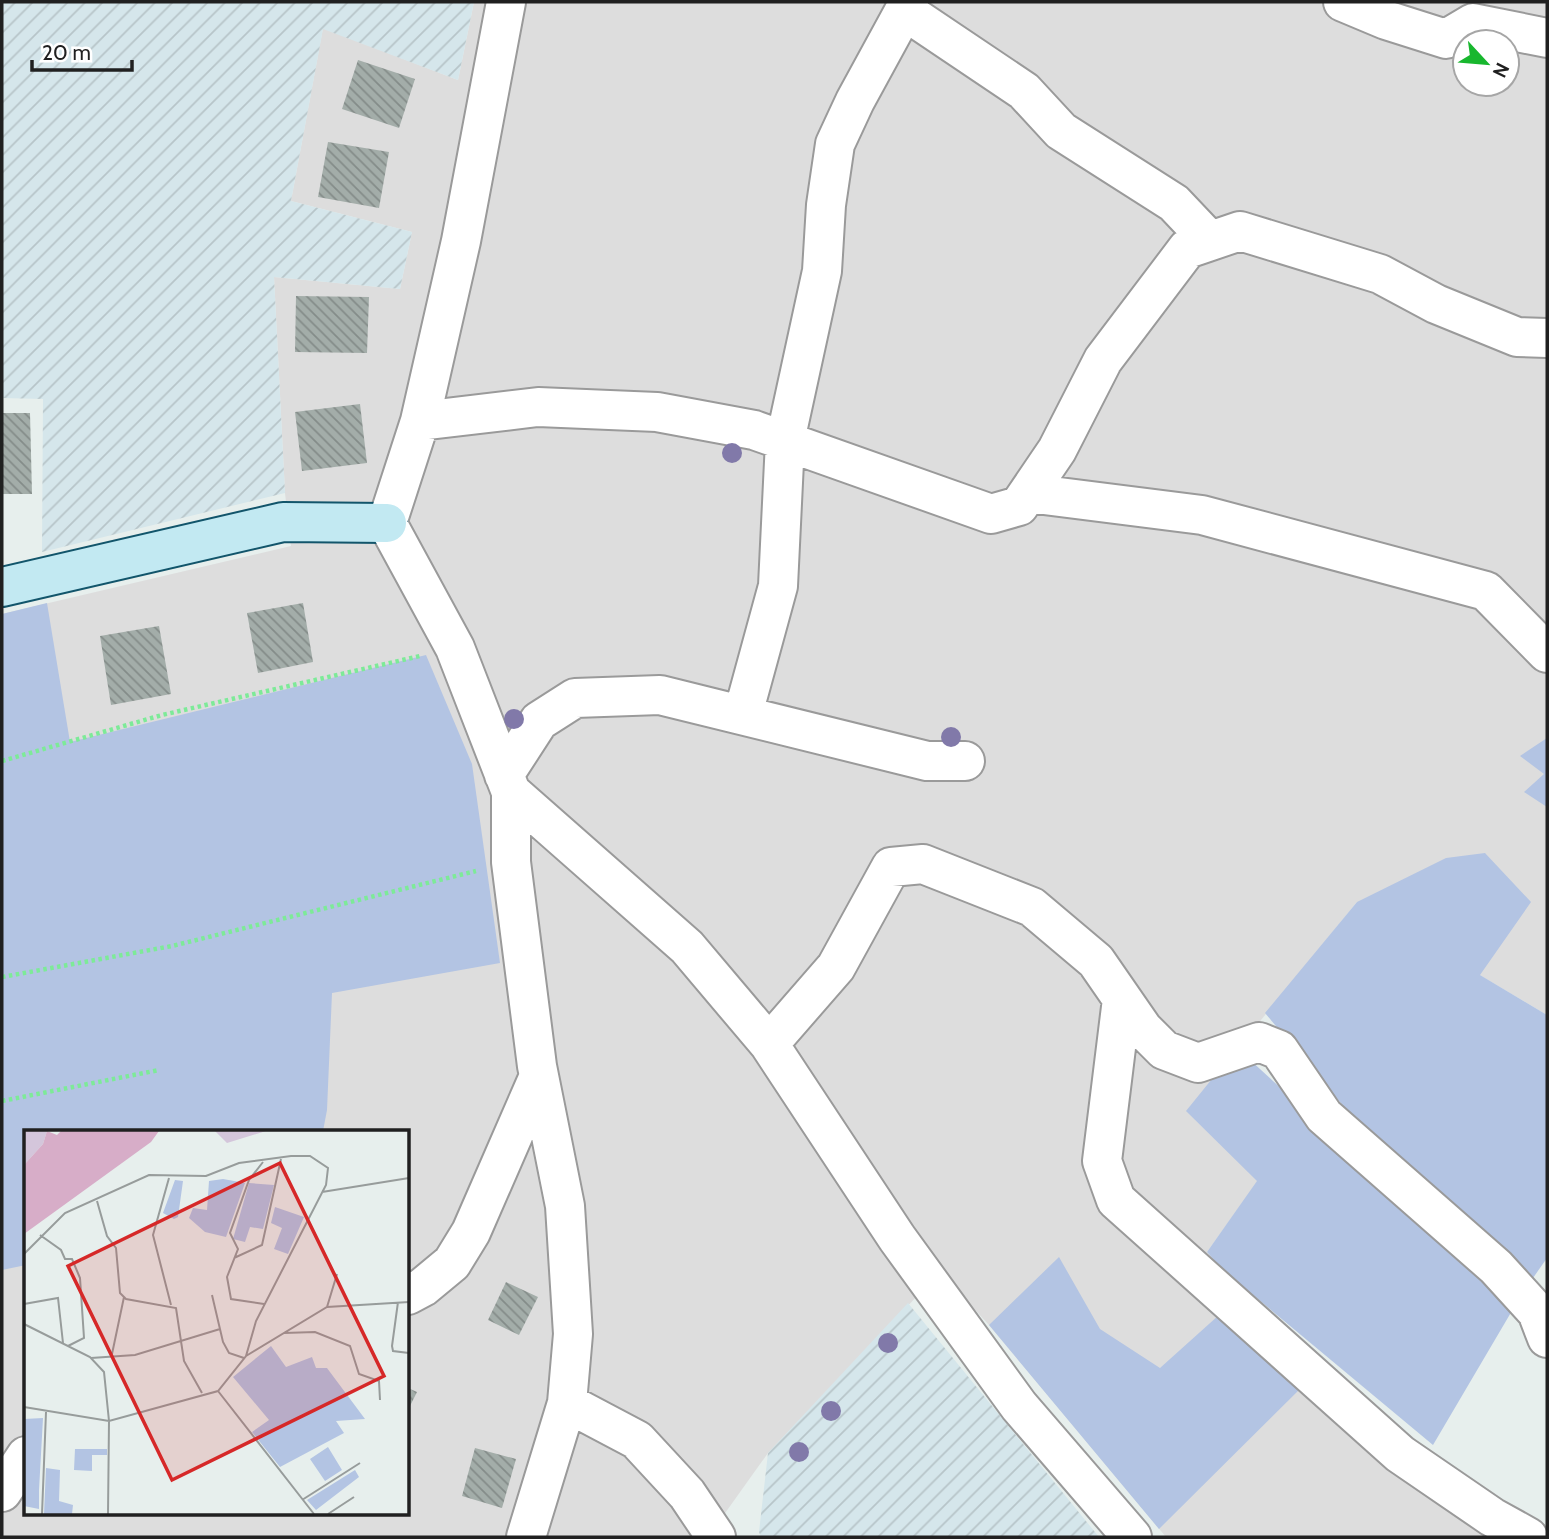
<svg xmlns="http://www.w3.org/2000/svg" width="1549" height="1539" font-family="Cabin,sans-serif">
<defs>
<pattern id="farmland-furrows" width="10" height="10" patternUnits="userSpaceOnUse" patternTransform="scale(1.75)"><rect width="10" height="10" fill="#d5e6eb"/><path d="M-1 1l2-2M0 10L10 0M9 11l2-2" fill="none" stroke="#b7c5c9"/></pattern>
<pattern id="building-back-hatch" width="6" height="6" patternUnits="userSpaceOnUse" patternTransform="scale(1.75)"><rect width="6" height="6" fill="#a3ada9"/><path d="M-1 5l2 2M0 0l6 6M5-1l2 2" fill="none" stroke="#848c89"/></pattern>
</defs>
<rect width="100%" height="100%" fill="#e7efed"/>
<path fill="#ddd" fill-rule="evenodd" d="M474 2H1547V1015L1357 902 1187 1111 1258 1181 1207 1252 1507 1537H1166L989 1325 940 1272 768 1453 708 1537H2V614L291 546 285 493 274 277 400 289 412 232 291 201 323 28 458 80ZM1465 42H1507V84H1465ZM26 1131H408V1513H26Z"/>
<path fill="url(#farmland-furrows)" d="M2 2H474L458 80 323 29 291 201 412 232 400 289 274 277 285 493 42 552 43 399 2 398Z
M908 1303 1068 1499 1099 1537H761L759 1532 768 1453Z"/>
<path fill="#b3c4e3" d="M47 603 70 742 426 655 472 764 500 963 332 993 327 1110 323 1131H26V1265L2 1270V614Z
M1547 738V807L1524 792 1544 774 1520 756Z
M1485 853 1531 902 1480 975 1547 1015V1258L1533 1278 1361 1127 1265 1013 1357 902 1446 858Z
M1237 1048 1516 1304 1433 1445 1223 1270 1207 1252 1257 1181 1186 1111Z
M1059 1257 1100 1329 1160 1368 1219 1315 1304 1385 1159 1529 989 1325Z"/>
<path fill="url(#building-back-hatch)" d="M358 60 415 79 399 128 342 109Z
M328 142 389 152 379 208 318 197Z
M296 296 369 297 367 353 295 352Z
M360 404 367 463 302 471 295 412Z
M2 413H30L32 494H2Z
M303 603 313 662 258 673 247 613Z
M159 626 171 694 111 705 100 636Z
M506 1282 538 1297 519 1335 488 1320Z
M408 1388 417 1392 408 1410Z
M475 1448 516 1459 502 1508 462 1496Z"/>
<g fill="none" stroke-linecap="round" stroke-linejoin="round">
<defs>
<path id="street" d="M506 2 461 241 420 421 387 523 455 648 511 792 687 947 769 1044 897 1238 1019 1406 1132 1537
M1343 2 1386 20 1446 39 1473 23 1547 38
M905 11 1024 91 1061 131 1174 203 1210 241
M420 421 538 407 657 412 754 430 991 514 1019 506 1057 450 1103 360 1187 249 1240 231 1380 274 1436 304 1517 337 1547 338
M1028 493 1202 515 1486 591 1547 653
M743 714 778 586 785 441 822 271 826 205 835 144 855 101 909 2
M504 775 539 721 575 698 660 695 927 761H965
M511 792V862L537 1066 565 1206 573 1334 567 1403 526 1537
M1122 999 1102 1161 1116 1200 1400 1454 1492 1517 1528 1537
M769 1044 836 967 891 867 923 864 1032 907 1096 961 1143 1029 1164 1050 1198 1063 1259 1042 1279 1050 1324 1116 1496 1267 1537 1312 1547 1338
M408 1295 423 1287 452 1263 471 1232 539 1076
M567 1403 637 1440 687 1494 716 1537
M2 1492 26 1456"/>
<path id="secondary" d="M2 587 283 522 387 523"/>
</defs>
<use href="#street" stroke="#9a9a9a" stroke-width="42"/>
<use href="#secondary" stroke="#12556b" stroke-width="42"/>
<path stroke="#7dea98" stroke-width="4.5" stroke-dasharray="3.5 3.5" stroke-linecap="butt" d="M2 761 162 715 420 656
M2 977 172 946 476 871
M2 1101 159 1070"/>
<use href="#street" stroke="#fff" stroke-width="38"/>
<use href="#secondary" stroke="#c2e9f2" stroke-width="38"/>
</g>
<g fill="#8179a9">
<circle cx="732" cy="453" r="10"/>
<circle cx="514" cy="719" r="10"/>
<circle cx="951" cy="737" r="10"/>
<circle cx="888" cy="1343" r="10"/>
<circle cx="831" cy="1411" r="10"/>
<circle cx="799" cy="1452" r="10"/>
</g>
<g transform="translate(24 1130)">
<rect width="385" height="385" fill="#e7efed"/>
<path d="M199 49 221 53 202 107 181 102 165 88 169 78 183 80 185 51ZM151 50 159 51 154 87 150 89 139 83ZM225 53 250 55 239 99 226 97 221 112 209 109ZM251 77 280 87 264 124 250 119 258 98 247 93ZM247 216 262 237 288 227 292 238H303L341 289 312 291 320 303 256 337 228 302 245 290 209 247ZM19 288 15 360V379L0 376V289ZM304 317 318 340 301 351 286 329ZM51 319H83V325H68V341L50 340ZM22 338 36 340 35 371 49 375 48 384H20ZM331 340 335 347 292 380 283 370Z" fill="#b3c4e3"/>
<path d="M0 1H23L19 14 0 35ZM191 1H242L203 13Z" fill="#d4c6db"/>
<path d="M23 1 33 5 37 1H135L127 12 0 104V35L19 14Z" fill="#d7adc8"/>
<path fill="none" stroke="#979c9b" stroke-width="2" d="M239 32 225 50 206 103 214 119 203 147 207 169 240 174M145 48 129 105 147 175M298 62 385 48M73 71 83 106 92 118 96 163 102 169 152 178 160 231 178 263M16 105 37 120 41 129H48L56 148 60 208 44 216M0 124 41 83 125 45 182 46 215 33 267 26H286L304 38 302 55 232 191 222 226 194 261 85 291 0 277M210 128 238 115 257 29M188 165 199 212 205 223 220 228M374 172 368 216 369 221 385 223M0 174 34 168 39 213M303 177 313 144M0 194 66 227 80 242 85 291 84 384M260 203 291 202 326 216 335 244 355 251 356 270M88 224 100 167M222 226 303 177 385 172M67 228 111 225 196 199M194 261 290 384M278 370 336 333M18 384 22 282M304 384 330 367"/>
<path fill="#d62828" fill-opacity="0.15" stroke="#d62828" stroke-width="3.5" d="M256 33 360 246 148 350 44 136Z"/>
<rect width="385" height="385" fill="none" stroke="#202020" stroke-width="3.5"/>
</g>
<rect width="1549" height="1539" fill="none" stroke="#202020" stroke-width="7"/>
<g transform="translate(1486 63) rotate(116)"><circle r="33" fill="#ffffff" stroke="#a6a6a6" stroke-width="2"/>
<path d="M0-5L12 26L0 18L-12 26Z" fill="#18b72e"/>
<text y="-10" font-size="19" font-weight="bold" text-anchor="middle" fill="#202020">N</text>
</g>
<path d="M32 60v10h100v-10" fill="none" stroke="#202020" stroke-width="3.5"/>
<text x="42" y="60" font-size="21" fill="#202020" stroke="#ffffff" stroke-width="5" paint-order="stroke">20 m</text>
</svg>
